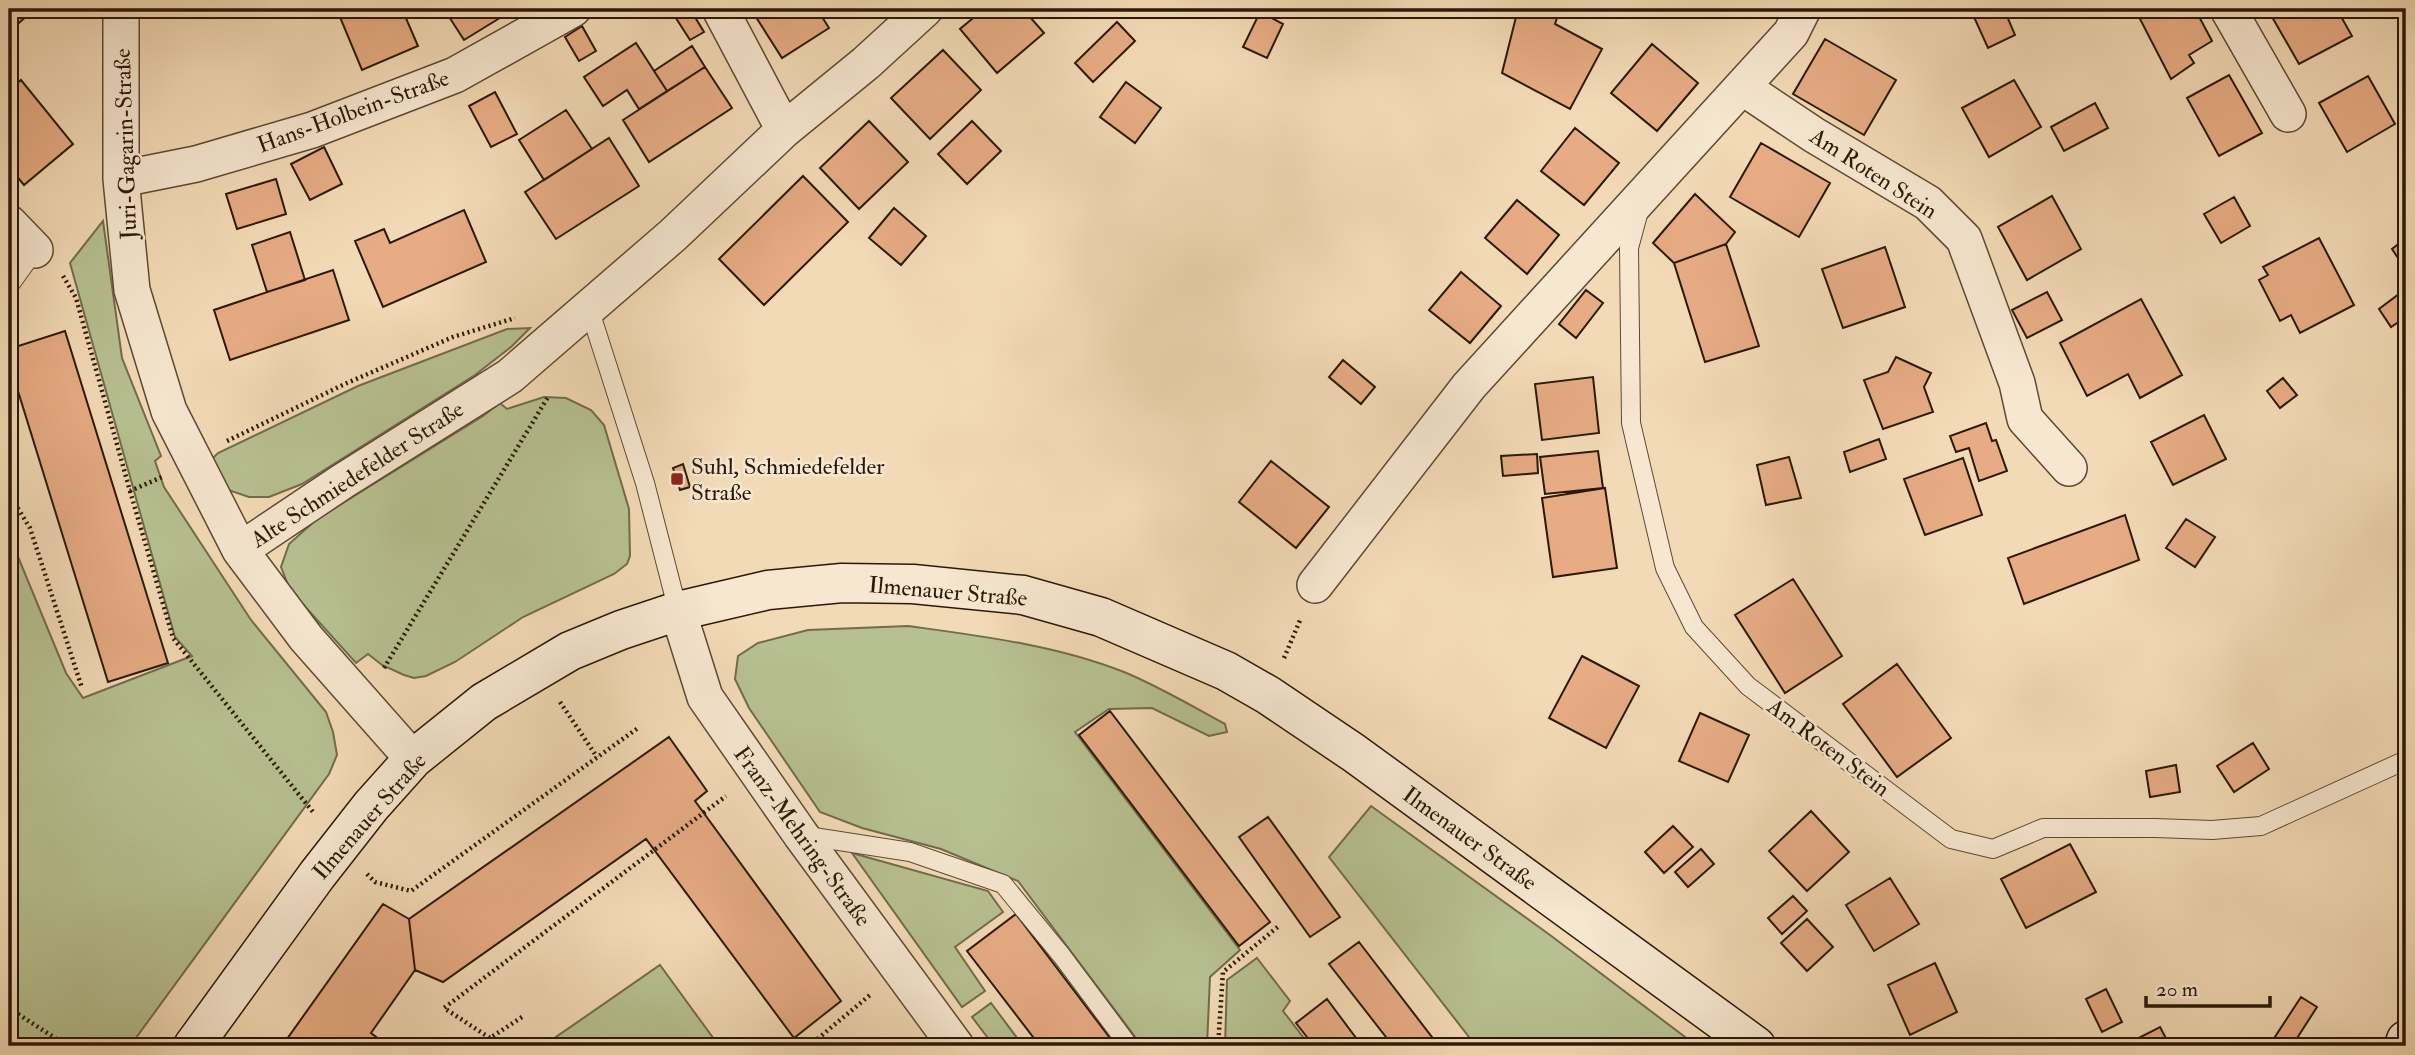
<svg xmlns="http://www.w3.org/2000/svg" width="2415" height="1055" font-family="'IM FELL Double Pica',serif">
<rect width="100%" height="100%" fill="#f3dab6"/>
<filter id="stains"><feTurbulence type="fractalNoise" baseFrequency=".00286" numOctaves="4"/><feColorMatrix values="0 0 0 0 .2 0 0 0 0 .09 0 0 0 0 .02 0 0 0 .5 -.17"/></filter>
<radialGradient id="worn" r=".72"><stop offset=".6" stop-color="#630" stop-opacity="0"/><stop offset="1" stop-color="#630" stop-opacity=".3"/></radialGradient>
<path fill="#b7c091" stroke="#716c4c" stroke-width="2" d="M103 221 122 358 161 456 155 461 164 487 251 620 326 712 333 732 337 755 329 774 130 1046H9V881L18 876 9 846V535L66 673 83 698 192 656 175 637 70 263Z
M530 328 511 347 475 375 302 484 269 497H249L228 490 207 464 218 453 358 386 507 329Z
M544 397 566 398 591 410 604 425 629 509 630 556 627 564 614 574 523 617 455 662 426 676 414 678 404 675 382 665 368 654 356 663 290 590 281 567 289 544 317 519 483 416 500 403 507 409Z
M908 626C981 636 1056 645 1124 672 1158 686 1192 706 1225 724L1227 732 1209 736 1152 708 1109 709 1075 732 1240 950 1210 977 1207 1046H1142L1018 881 941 849 862 828 820 812 749 708 735 679 738 656 758 643 808 630Z
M1371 806 1550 935 1697 1046H1476L1329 857Z
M852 853 988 891 1003 912 955 947 985 991 962 1007Z
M1257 958 1290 1001 1283 1011 1310 1046H1225L1227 980Z
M660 965 719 1046H565L556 1037Z
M991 1003 1023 1046H994L972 1017Z"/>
<path fill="#e7ac84" stroke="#2b1907" stroke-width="2" d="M9 9H35L13 28 9 23Z
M402 9 418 46 362 70 337 10Z
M444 9H498L503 16 464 40Z
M685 9H690L704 32 690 40 674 15Z
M762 9H817L829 28 782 58 754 14Z
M984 9H1023L1044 33 997 73 960 29Z
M1518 9H1560L1555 24 1602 49 1570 109 1502 73Z
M1993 9H2004L2015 35 1988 48 1974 17Z
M2159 9H2195L2212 41 2189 55 2194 63 2171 79 2140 19Z
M2270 9H2347L2339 13 2352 36 2299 64 2268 10Z
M1260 12 1283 24 1267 58 1243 47Z
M1117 22 1135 41 1093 82 1075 63Z
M582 26 596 51 579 61 565 37Z
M1825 39 1896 80 1864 135 1793 94Z
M636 43 667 91 639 109 627 90 603 106 584 77Z
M1652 44 1698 83 1657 131 1611 93Z
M692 46 705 67 667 91 654 71Z
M943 50 981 90 930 139 891 98Z
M705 67 732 108 649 162 623 120Z
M2229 75 2262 133 2219 156 2187 98Z
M2368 76 2395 124 2347 152 2319 103Z
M21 80 73 144 24 185 9 167V90Z
M2014 80 2041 127 1989 157 1962 108Z
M1126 82 1161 108 1135 143 1100 117Z
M495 92 517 134 491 147 469 106Z
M2095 103 2108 128 2064 151 2051 127Z
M566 110 592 149 544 180 519 140Z
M869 121 908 162 859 209 820 168Z
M972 121 1001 151 967 184 938 154Z
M1575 128 1619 163 1584 205 1541 171Z
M609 138 639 186 556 239 525 192Z
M1761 143 1830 183 1799 237 1730 197Z
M324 147 342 184 310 200 291 164Z
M803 176 848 222 764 305 719 259Z
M276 179 286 214 237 229 226 194Z
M1695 194 1735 232 1726 244 1674 263 1653 243Z
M2052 196 2081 249 2027 280 1998 227Z
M2234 197 2250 226 2221 243 2204 214Z
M1517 200 1559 235 1527 274 1485 238Z
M894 208 926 236 901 265 869 238Z
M464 210 486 262 383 307 355 241 384 229 390 243Z
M290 232 305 280 267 292 252 245Z
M2319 238 2354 305 2300 333 2291 315 2280 321 2259 280 2268 275 2263 267Z
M2406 238V270L2392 249Z
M1726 244 1759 346 1705 362 1674 263Z
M1885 247 1905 307 1843 328 1822 269Z
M333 270 349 320 230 360 214 310Z
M1461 272 1501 306 1470 343 1429 310Z
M1586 290 1603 303 1576 338 1559 324Z
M2047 292 2062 320 2027 338 2012 310Z
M2399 294 2406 304V317L2391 327 2379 309Z
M2141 299 2182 375 2140 398 2128 374 2087 396 2060 343Z
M65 331 168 663 108 682 9 362V349Z
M1896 357 1931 373 1924 387 1933 412 1883 429 1864 380 1888 372Z
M1343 360 1375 387 1361 404 1329 377Z
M1593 377 1599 433 1542 440 1535 384Z
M2283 378 2297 395 2280 408 2267 391Z
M2204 415 2226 459 2173 485 2151 442Z
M1986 423 1992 441 1996 440 2007 471 1979 481 1969 448 1956 452 1950 436Z
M1879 439 1886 459 1850 472 1844 452Z
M1598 451 1603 488 1545 494 1540 457Z
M1537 454 1538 473 1503 476 1501 456Z
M1789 457 1801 498 1766 505 1757 465Z
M1963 458 1982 515 1925 535 1904 479Z
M1271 461 1329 507 1296 548 1239 502Z
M683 464 690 487 680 490 673 468Z
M1605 488 1617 568 1553 577 1542 498Z
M2125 515 2139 560 2024 604 2008 558Z
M2186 519 2215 537 2195 567 2166 548Z
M1793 579 1842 656 1785 693 1735 615Z
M1582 656 1639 686 1606 748 1549 718Z
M1897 664 1951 738 1897 777 1843 704Z
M1110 711 1270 922 1239 946 1079 735Z
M1700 713 1749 735 1728 782 1679 761Z
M669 737 707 791 695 801 841 1001 794 1038 646 839 443 982 415 970 409 919Z
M2253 743 2269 769 2234 792 2217 766Z
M2176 765 2180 792 2150 797 2146 771Z
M1811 811 1849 852 1807 891 1769 851Z
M1268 817 1340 917 1310 937 1239 837Z
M1673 826 1693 847 1664 873 1645 852Z
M2070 844 2096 892 2026 928 2001 879Z
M1701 849 1714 864 1688 887 1675 872Z
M1890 878 1919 924 1874 951 1846 905Z
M1793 896 1807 911 1782 934 1768 918Z
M383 904 409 919 415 970 371 1033 388 1046H282Z
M1016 914 1116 1046H1040L967 951Z
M1807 919 1833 947 1807 971 1781 943Z
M1359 942 1438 1045 1437 1046H1393L1329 964Z
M1935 963 1957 1012 1910 1035 1888 985Z
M2106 989 2122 1022 2102 1032 2086 999Z
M2301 997 2317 1007 2292 1046H2269Z
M1327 999 1362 1046H1314L1296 1023Z
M2160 1027 2170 1046H2123Z"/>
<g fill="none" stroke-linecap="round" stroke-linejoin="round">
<defs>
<path id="service" d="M1639 211 1629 248 1631 423 1665 568 1694 627 1748 686 1951 839 1993 849 2043 828H2155L2212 830 2261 826 2406 760
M9 286 35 250
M589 308 645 483 678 611
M801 835 910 852 1003 884 1062 956 1129 1046"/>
<path id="minor" d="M121 9V179L132 290 169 411 240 550
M720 9 784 130
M2228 9 2288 114
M1742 87 1814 135 1928 203 1964 239 2017 383 2025 419 2069 468
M121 179 196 164 312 130 455 75 573 9
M9 223 35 250
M1315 585 1469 386 1791 33 1803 9
M678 611 705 697 801 835 956 1046
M413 759 306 638 240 550 343 481 510 376 673 235 784 130 866 63 925 9"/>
<path id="secondary" d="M193 1046 317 875 371 806 413 759 484 702 570 651 621 630 678 611 768 590 842 583 913 584 1023 595 1101 617 1226 671 1268 695 1354 753 1756 1046
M2404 1046 2406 1040"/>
</defs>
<use href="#service" stroke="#5d4933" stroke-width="20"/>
<use href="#minor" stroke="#5d4933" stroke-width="38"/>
<use href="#secondary" stroke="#2b1907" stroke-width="41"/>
<path stroke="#2b1907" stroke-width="4.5" stroke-dasharray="2 3.5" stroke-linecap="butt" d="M63 276 76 298 130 491 162 477
M227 441 347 383 453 337 515 318
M130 491 173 638 313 812
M9 494 30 528 82 688
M1284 658 1301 618
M384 668 548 397
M560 702 597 757
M367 874 375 882 411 891 638 728
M9 1008 67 1046
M522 1017 490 1038 444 1008 726 796
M809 1046 870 995
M1218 1046 1223 972 1280 925"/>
<use href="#service" stroke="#f7e7d0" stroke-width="18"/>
<use href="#minor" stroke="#f7e7d0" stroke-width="35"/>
<use href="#secondary" stroke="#f7e7d0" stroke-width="38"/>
</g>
<rect fill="#8f2418" stroke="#f7e7d0" stroke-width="2.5" x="670" y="472" width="14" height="14" rx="3.5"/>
<g text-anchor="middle" stroke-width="5" stroke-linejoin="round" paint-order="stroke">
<g font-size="23" fill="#2b1907" stroke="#f7e7d0">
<text transform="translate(353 111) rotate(-20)" y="8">Hans-Holbein-Straße</text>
<text transform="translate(125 144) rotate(-92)" y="8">Juri-Gagarin-Straße</text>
<text transform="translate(1874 173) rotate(33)" y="8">Am Roten Stein</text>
<text transform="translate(357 474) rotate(-33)" y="8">Alte Schmiedefelder Straße</text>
<text transform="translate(948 591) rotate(5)" y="8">Ilmenauer Straße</text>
<text transform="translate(1829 747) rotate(37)" y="8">Am Roten Stein</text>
<text transform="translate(369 816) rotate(-49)" y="8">Ilmenauer Straße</text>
<text transform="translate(803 836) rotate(54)" y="8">Franz-Mehring-Straße</text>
<text transform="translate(1470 838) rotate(36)" y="8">Ilmenauer Straße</text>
</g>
<g font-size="23" fill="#2b1907" stroke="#f7e7d0" text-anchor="start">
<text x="691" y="474">Suhl, Schmiedefelder<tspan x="691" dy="26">Straße</tspan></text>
</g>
</g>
<rect width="2415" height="1055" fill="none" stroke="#f3dab6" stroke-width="35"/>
<rect x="10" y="10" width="2394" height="1034" fill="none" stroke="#2b1907" stroke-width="3.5"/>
<rect x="18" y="18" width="2380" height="1020" fill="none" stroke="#2b1907" stroke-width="2"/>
<path d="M2146 996v10h124v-10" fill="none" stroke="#2b1907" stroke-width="3.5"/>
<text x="2156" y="996" font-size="21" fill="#2b1907" stroke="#f7e7d0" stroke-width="5" paint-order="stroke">20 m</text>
<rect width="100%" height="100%" filter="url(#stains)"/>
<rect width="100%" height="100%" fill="url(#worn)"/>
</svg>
